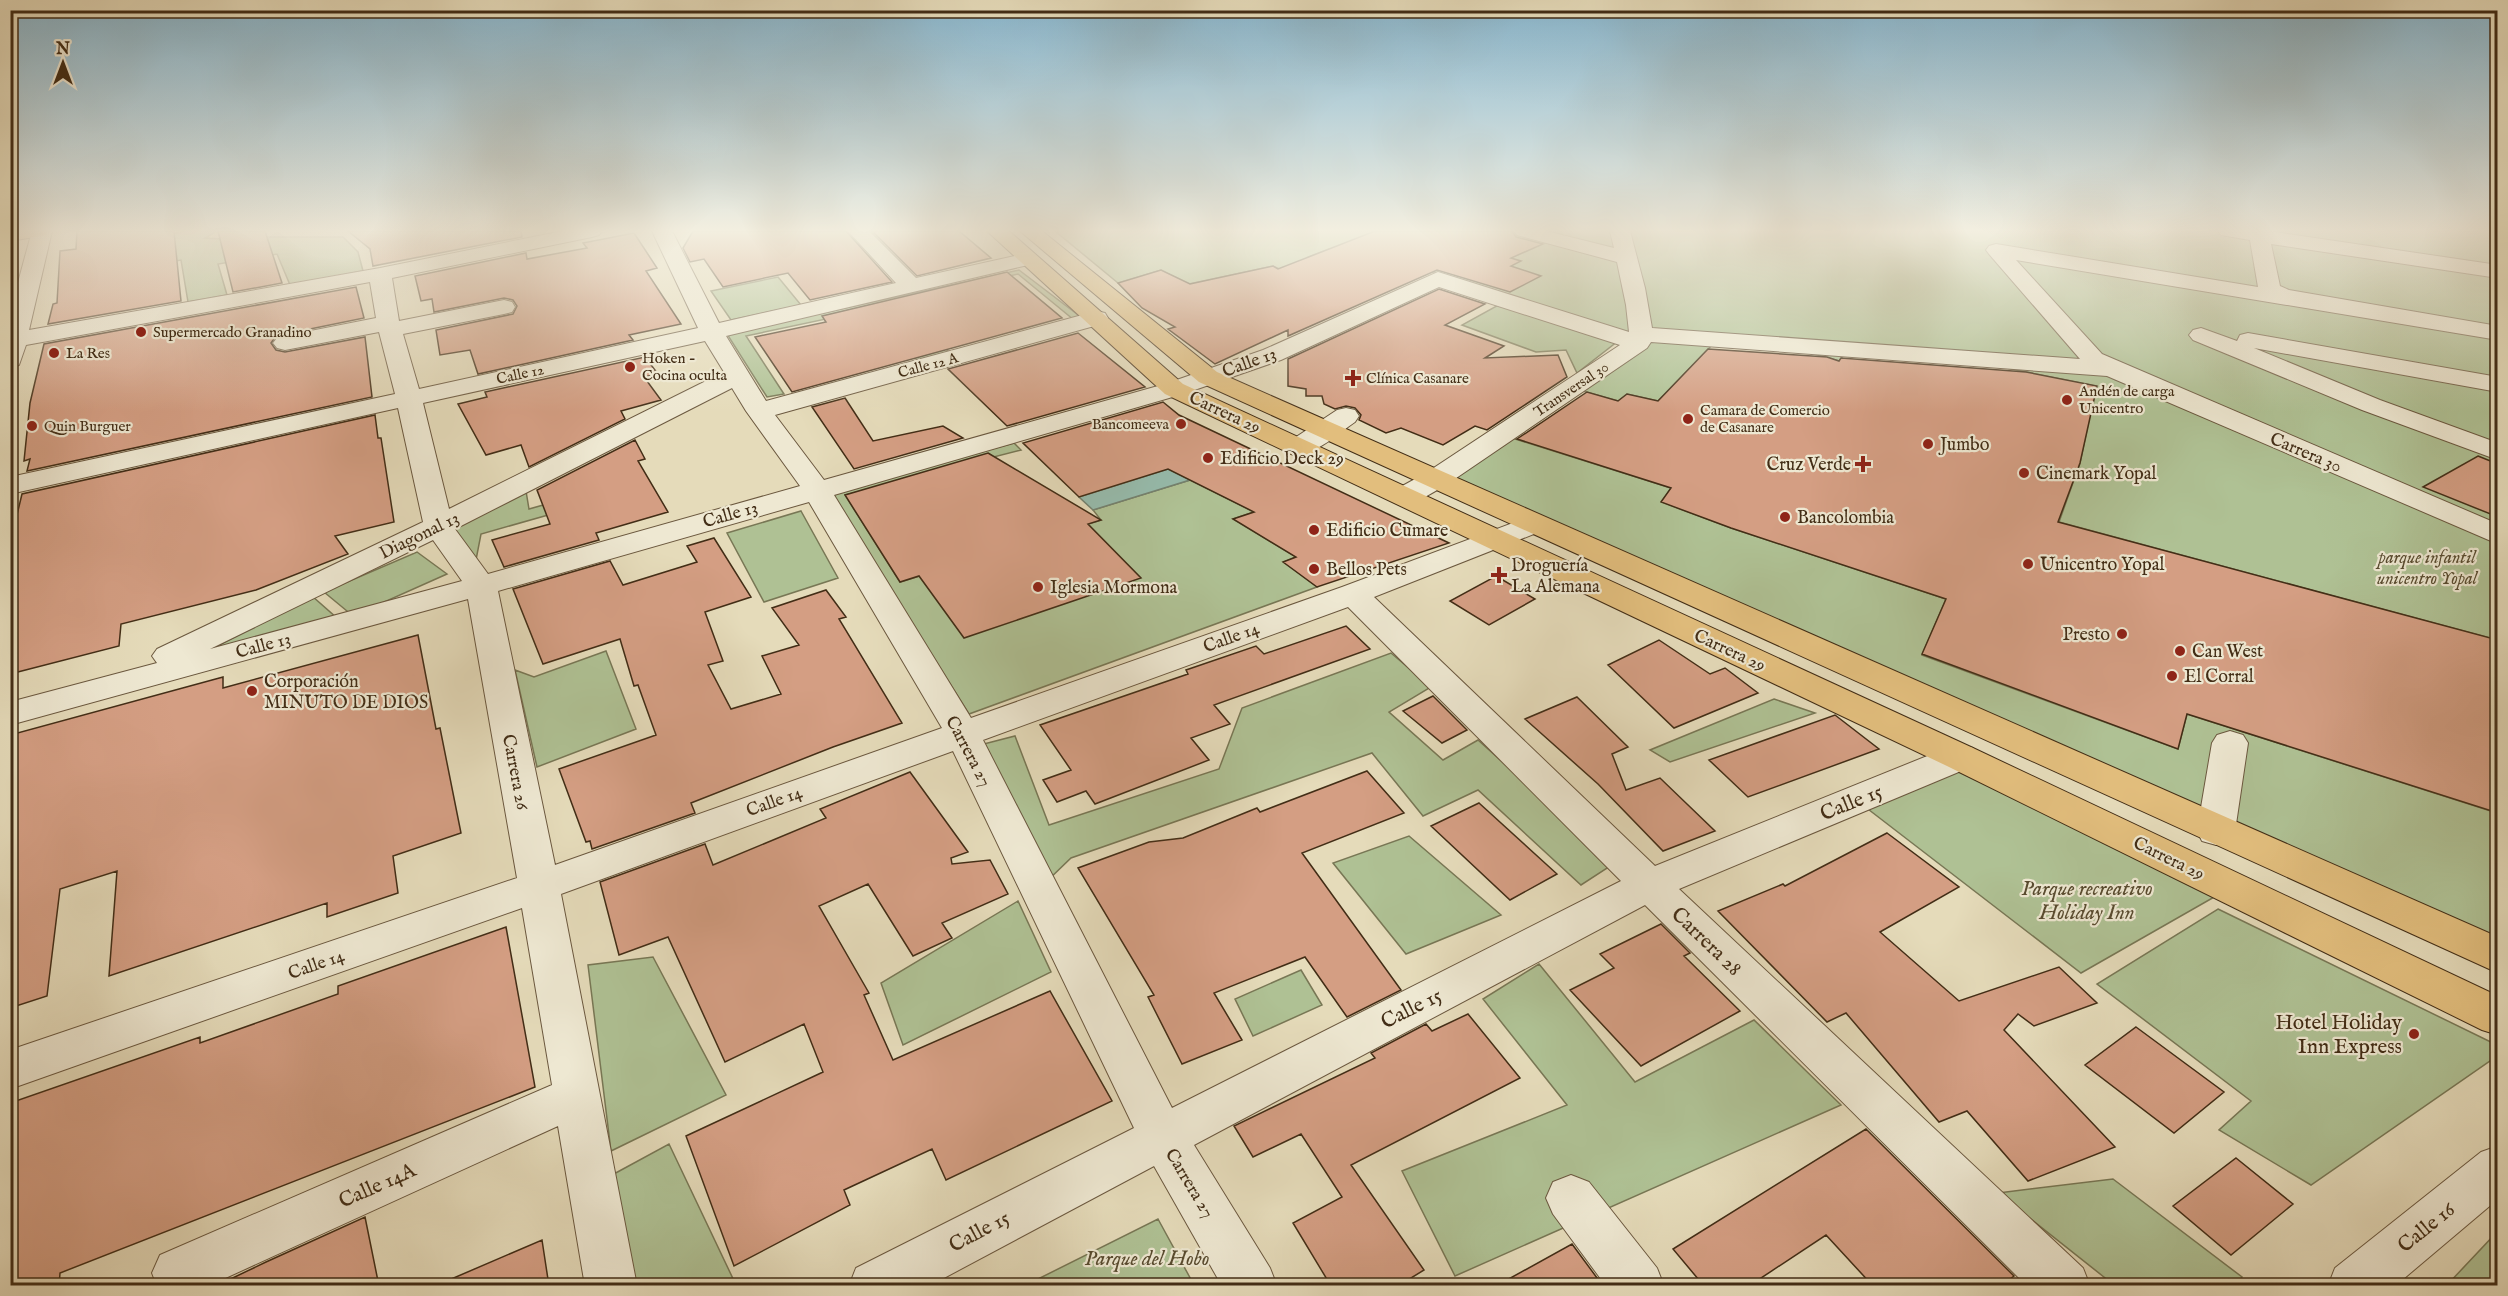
<svg xmlns="http://www.w3.org/2000/svg" width="2508" height="1296" font-family="'IM FELL English',serif">
<rect width="100%" height="100%" fill="#e5dbba"/>
<filter id="stains"><feTurbulence type="fractalNoise" baseFrequency=".00333" numOctaves="4"/><feColorMatrix values="0 0 0 0 .2 0 0 0 0 .09 0 0 0 0 .02 0 0 0 .5 -.17"/></filter>
<radialGradient id="worn" r=".72"><stop offset=".6" stop-color="#630" stop-opacity="0"/><stop offset="1" stop-color="#630" stop-opacity=".3"/></radialGradient>
<path fill="#afc194" stroke="#787755" stroke-width="1.5" d="M190 231H217L205 238 247 240 255 237H343L358 252 363 271 290 285 277 254 218 264 227 295 188 302 181 260 128 269 168 234Z
M1055 231H2497V640L2059 522 2080 463 2096 386 2001 367 1843 356 1839 361 1792 348 1715 342 1658 401 1627 394 1618 401 1579 390 1640 339 1439 274 1383 253 1362 261 1329 249 1308 257 1302 279 1273 266 1189 284 1161 270 1118 283Z
M1019 270 1082 318 1074 320 1018 274 899 301 950 353 919 363 873 309 746 336 784 394 767 397 727 334Z
M778 277 801 305 731 320 711 291Z
M1502 303 1618 341 1577 373 1566 350 1536 352 1462 325Z
M1509 437 1671 488 1662 502 1731 528 1946 599 1922 655 2178 749 2187 714 2497 813V937L1444 479Z
M1014 443 1021 450 845 495 900 582 1101 520 1093 510 1190 480 1254 512 1233 519 1296 557 1284 562 1317 587 969 714 829 492Z
M646 476 647 487 481 534 475 565 448 523 525 485 529 509Z
M801 511 838 578 764 602 727 533Z
M417 552 447 574 353 616 324 592Z
M312 596 338 619 193 659Z
M606 651 636 729 537 767 515 670 534 677Z
M1391 653 1431 687 1389 712 1443 760 1478 740 1615 863 1581 885 1478 790 1423 816 1372 753 1071 858 1044 884 980 745 1015 736 1049 825 1219 769 1242 708Z
M1774 699 1815 713 1670 762 1650 750Z
M1954 766 2216 896 2081 973 1864 806Z
M1409 836 1501 915 1406 954 1333 863Z
M1018 901 1051 972 903 1045 881 983Z
M2218 909 2497 1045V1056L2311 1185 2219 1130 2251 1101 2097 984Z
M653 957 726 1095 611 1151 588 965Z
M1539 964 1635 1082 1754 1020 1841 1105 1455 1276 1402 1171 1567 1105 1483 999Z
M1301 970 1322 1005 1253 1036 1235 999Z
M669 1144 736 1285H635L612 1175Z
M2113 1179 2242 1277 2237 1285H2114L1998 1193Z
M1158 1219 1194 1285H1026Z
M2497 1232V1285H2447Z"/>
<path fill="#96bbac" stroke="#748270" stroke-width="1.5" d="M1168 469 1190 480 1093 510 1079 497Z"/>
<path fill="#d49e83" stroke="#422d16" stroke-width="1.5" d="M77 231H174L181 301 48 324 53 304 57 303 60 251 76 249Z
M218 231H265L282 283 233 292Z
M348 231H521L522 237 373 266 370 249Z
M693 231H846L892 282 810 300 788 273 723 287 704 259 690 262 683 248Z
M872 231H959L991 258 917 276Z
M1375 231H1512L1516 237 1543 244 1511 258 1521 261 1511 266 1541 276 1510 292 1437 270 1288 336V330L1215 364 1168 329 1175 327 1142 308 1118 283 1161 270 1190 284 1273 266 1278 269Z
M634 233 657 268 646 271 681 324 629 335 633 340 478 374 470 350 440 355 436 330 513 314 517 306 513 300 504 298 434 312 432 299 421 301 415 276 526 253 527 259 587 248 583 243Z
M1007 272 1062 318 792 392 755 337 826 322 822 316Z
M356 287 364 318 276 336 271 343 276 350 285 352 365 337 372 397 27 471 30 459 24 461 30 403 44 344Z
M1439 289 1485 304 1445 325 1504 346 1485 358 1558 355 1567 377 1487 430 1475 426 1443 445 1401 428 1386 433 1359 420 1361 415 1355 408 1346 406 1335 409 1324 404 1322 396H1306V389L1288 386V359Z
M1078 333 1145 387 1007 426 948 369Z
M1708 349 1827 357 1839 361 1841 358 2026 372 2097 386 2080 463 2058 522 2498 640V813L2187 714 2178 749 1922 654 1946 599 1731 528 1661 502 1671 488 1517 439 1587 392 1618 401 1627 394 1658 401Z
M645 357 658 374 644 377 661 400 621 411 625 419 529 467 521 445 486 455 458 404 487 397 485 392Z
M845 398 873 441 943 426 963 438 854 469 812 407Z
M1163 402 1179 415 1449 543 1317 587 1283 562 1296 557 1233 519 1254 512 1168 469 1079 497 1023 443Z
M375 415 378 438H381L394 522 335 536 348 554 256 590 121 624 119 646 10 674V544L22 494Z
M635 440 645 459 638 461 668 512 596 533 599 540 504 567 492 540 550 524 537 490Z
M988 453 1101 520 1088 524 1141 578 964 638 919 576 900 582 845 495Z
M2478 456 2498 464V517L2423 487Z
M714 538 751 597 705 612 723 661 708 665 731 709 781 694 762 656 799 645 772 608 826 590 846 617 839 619 902 723 833 747 691 803 695 813 592 849 590 841 586 842 559 769 656 735 638 685 634 686 620 639 543 664 513 589 610 561 623 585 697 562 687 546Z
M1496 576 1535 599 1489 625 1450 601Z
M1346 626 1370 649 1214 705 1230 724 1191 738 1209 760 1095 804 1086 791 1057 802 1043 780 1071 770 1040 725 1188 674 1186 670 1256 646 1264 654Z
M418 635 436 729 440 728 461 833 393 856 398 893 327 917V903L109 976 117 871 60 889 47 996 10 1008V735L223 677V688Z
M1659 640 1710 674 1725 668 1758 693 1674 728 1608 665Z
M1433 696 1467 730 1442 743 1403 711Z
M1577 697 1628 747 1612 754 1626 790 1660 778 1715 831 1663 851 1598 784 1525 719Z
M1835 715 1879 749 1748 797 1709 760Z
M1367 771 1404 813 1302 853 1401 990 1347 1017 1305 957 1214 993 1242 1040 1182 1064 1148 997 1154 995 1078 868 1149 842 1183 838 1257 808 1260 812Z
M910 772 968 852 951 858 952 864 990 860 1008 894 942 923 952 938 913 956 868 884 819 906 869 993 864 995 893 1060 1050 991 1112 1101 946 1180 932 1149 844 1190 850 1205 734 1266 686 1136 823 1072 804 1024 725 1062 668 937 619 955 600 882 705 844 713 865 826 818 820 809Z
M1479 803 1557 874 1510 900 1431 826Z
M1887 833 1959 887 1880 932 1959 1001 2059 967 2097 1003 2034 1026 2018 1014 2004 1030 2115 1147 2028 1181 1967 1111 1939 1122 1846 1013 1827 1022 1718 911 1783 884 1785 886Z
M1661 924 1690 953 1684 956 1740 1011 1641 1066 1570 990 1614 968 1600 954Z
M506 927 535 1087 60 1273 59 1286H10V1103L200 1037V1043L338 994V986Z
M1468 1014 1520 1078 1351 1165 1424 1270 1398 1286H1331L1293 1223 1342 1197 1301 1134 1253 1157 1234 1126 1375 1058 1371 1053 1426 1024 1432 1031Z
M2136 1027 2224 1092 2174 1133 2085 1065Z
M1866 1129 2014 1276 2001 1286H1873L1826 1235 1749 1286H1704L1673 1249Z
M2236 1158 2293 1204 2231 1255 2173 1206Z
M365 1217 379 1286H216L266 1262Z
M542 1240 549 1286H435Z
M1572 1244 1603 1286H1496Z"/>
<g fill="none" stroke-linecap="round" stroke-linejoin="round">
<defs>
<path id="minor" d="M32 231H52L29 330 380 268 563 231H602L599 235 592 237 392 278 399 321 504 300 512 302 515 307 512 312 504 314 403 334 419 389 698 328 652 231H672L719 323 896 283 848 231H869L916 278 1028 253 1035 255 1039 259 1035 263 1028 265 726 336 766 401 1097 311 1105 313 1108 318 1105 323 775 415 824 480 1165 384 1263 350 1438 272 1629 332 1626 305 1617 262 1517 235 1514 231H1546L1614 248 1610 231H1630L1645 288 1652 328 2080 359 1989 254 1986 250 1989 246 1996 244 2258 287 2250 240 2221 235 2218 231H2268L2498 265V278L2271 244 2280 286 2289 290 2498 326V340L2016 260 2102 354 2498 524V544L2107 376 1651 342 1647 348 1446 485C1429 494 1414 507 1395 502L1391 496 1395 490 1426 473 1620 345 1439 287 1281 360 1183 394 834 495 971 718 1342 587 1534 515 1544 518 1549 524 1544 530 1374 597 1655 866 1947 748 1960 745 1973 748 1978 757 1973 766 1679 889 2083 1268 2090 1286H2027L1645 905 1194 1145 1270 1268 1277 1286H1222L1154 1166 929 1286H849L856 1268 1134 1128 953 751 561 894 637 1286H585L558 1126 208 1286H157L152 1273 160 1255 552 1085 522 908 10 1089V1050L517 878 468 599 10 725V702L157 663 152 656 157 649 423 522 398 408 10 494V477L395 394 379 332 285 350 277 348 273 343 277 338 285 336 376 318 370 282 26 345 19 365 10 367V312ZM705 341 724 372 449 509 423 403ZM732 388 746 411 800 486 488 574 455 529ZM809 502 942 728 555 865 498 591ZM433 540 462 581 210 649ZM1348 607 1621 881 1172 1108 983 740Z
M2201 328 2237 341 2240 335 2248 333 2498 377V392L2254 348 2380 400 2498 443V460L2362 410 2193 340 2189 335 2193 330Z
M1346 408 1355 410 1359 416 1355 422C1337 434 1314 458 1290 453L1287 447 1290 441 1337 410Z
M2230 731 2243 735 2248 743 2235 831 2230 841 2216 845 2202 841 2197 831 2212 743 2217 735Z
M2498 1146V1199L2395 1286H2328L2335 1268 2481 1152Z
M1571 1175 1589 1182 1657 1268 1664 1286H1606L1553 1214 1546 1198 1553 1182Z"/>
<path id="major" d="M10 231H49L46 235 10 241Z
M987 231H1009L1183 384 1973 748 2498 996V1035L2482 1030 1947 766 1165 394Z
M1020 231H1042L1217 372 2498 937V973L1199 382Z"/>
</defs>
<use href="#minor" stroke="#6b583f" stroke-width="2"/>
<use href="#major" stroke="#422d16" stroke-width="2"/>
<use href="#minor" fill="#eee8d2" fill-rule="evenodd"/>
<use href="#major" fill="#e2be7d" fill-rule="evenodd"/>
</g>
<linearGradient id="sky" x2="0" y2="1"><stop stop-color="#87b7d0"/><stop offset="0.56" stop-color="#f3efe0"/><stop offset="1" stop-color="#f3efe0" stop-opacity="0"/></linearGradient>
<rect width="2508" height="412" fill="url(#sky)"/>
<g fill="#8f2418" stroke="#eee8d2" stroke-width="2">
<circle cx="141" cy="332" r="6"/>
<circle cx="54" cy="353" r="6"/>
<circle cx="630" cy="367" r="6"/>
<path d="M1350 369h6v6h6v6h-6v6h-6v-6h-6v-6h6z"/>
<circle cx="2067" cy="400" r="6"/>
<circle cx="1688" cy="419" r="6"/>
<circle cx="1181" cy="424" r="6"/>
<circle cx="32" cy="426" r="6"/>
<circle cx="1928" cy="444" r="6"/>
<circle cx="1208" cy="458" r="6"/>
<path d="M1860 455h6v6h6v6h-6v6h-6v-6h-6v-6h6z"/>
<circle cx="2024" cy="473" r="6"/>
<circle cx="1785" cy="517" r="6"/>
<circle cx="1314" cy="530" r="6"/>
<circle cx="2028" cy="564" r="6"/>
<circle cx="1314" cy="569" r="6"/>
<path d="M1496 566h6v6h6v6h-6v6h-6v-6h-6v-6h6z"/>
<circle cx="1038" cy="587" r="6"/>
<circle cx="2122" cy="634" r="6"/>
<circle cx="2180" cy="651" r="6"/>
<circle cx="2172" cy="676" r="6"/>
<circle cx="252" cy="691" r="6"/>
<circle cx="2414" cy="1034" r="6"/>
</g>
<g text-anchor="middle" stroke-width="4.5" stroke-linejoin="round" paint-order="stroke">
<g font-size="15" fill="#422d16" stroke="#eee8d2" text-anchor="start">
<text x="153" y="337">Supermercado Granadino</text>
<text x="66" y="358">La Res</text>
<text x="642" y="363">Hoken -<tspan x="642" dy="17">Cocina oculta</tspan></text>
<text x="1366" y="383">Clínica Casanare</text>
<text x="2079" y="396">Andén de carga<tspan x="2079" dy="17">Unicentro</tspan></text>
<text x="1700" y="415">Camara de Comercio<tspan x="1700" dy="17">de Casanare</tspan></text>
<text x="1169" y="429" text-anchor="end">Bancomeeva</text>
<text x="44" y="431">Quin Burguer</text>
</g>
<g font-size="15" fill="#422d16" stroke="#eee8d2">
<text transform="translate(928 365) rotate(-15)" y="5">Calle 12 A</text>
<text transform="translate(520 374) rotate(-12)" y="5">Calle 12</text>
<text transform="translate(1571 389) rotate(-34)" y="5">Transversal 30</text>
</g>
<g font-size="18" fill="#422d16" stroke="#eee8d2">
<text transform="translate(1249 362) rotate(-20)" y="6">Calle 13</text>
<text transform="translate(1225 412) rotate(25)" y="6">Carrera 29</text>
<text transform="translate(2306 452) rotate(23)" y="6">Carrera 30</text>
<text transform="translate(730 514) rotate(-16)" y="6">Calle 13</text>
<text transform="translate(419 535) rotate(-26)" y="6">Diagonal 13</text>
<text transform="translate(1231 637) rotate(-20)" y="6">Calle 14</text>
<text transform="translate(263 645) rotate(-15)" y="6">Calle 13</text>
<text transform="translate(1730 650) rotate(25)" y="6">Carrera 29</text>
<text transform="translate(969 751) rotate(62)" y="6">Carrera 27</text>
<text transform="translate(516 772) rotate(79)" y="6">Carrera 26</text>
<text transform="translate(774 801) rotate(-20)" y="6">Calle 14</text>
<text transform="translate(2169 858) rotate(26)" y="6">Carrera 29</text>
<text transform="translate(316 964) rotate(-19)" y="6">Calle 14</text>
<text transform="translate(1190 1183) rotate(59)" y="6">Carrera 27</text>
</g>
<g font-size="18" fill="#422d16" stroke="#eee8d2" text-anchor="start">
<text x="1940" y="450">Jumbo</text>
<text x="1220" y="464">Edificio Deck 29</text>
<text x="1851" y="470" text-anchor="end">Cruz Verde</text>
<text x="2036" y="479">Cinemark Yopal</text>
<text x="1797" y="523">Bancolombia</text>
<text x="1326" y="536">Edificio Cumare</text>
<text x="2040" y="570">Unicentro Yopal</text>
<text x="1511" y="571">Droguería<tspan x="1511" dy="21">La Alemana</tspan></text>
<text x="1326" y="575">Bellos Pets</text>
<text x="1050" y="593">Iglesia Mormona</text>
<text x="2110" y="640" text-anchor="end">Presto</text>
<text x="2192" y="657">Can West</text>
<text x="2184" y="682">El Corral</text>
<text x="264" y="687">Corporación<tspan x="264" dy="21">MINUTO DE DIOS</tspan></text>
</g>
<g font-size="18" font-style="italic" fill="#584b2f" stroke="#eee8d2">
<text x="2427" y="563">parque infantil<tspan x="2427" dy="21">unicentro Yopal</tspan></text>
</g>
<g font-size="21" fill="#422d16" stroke="#eee8d2">
<text transform="translate(1851 802) rotate(-22)" y="7">Calle 15</text>
<text transform="translate(1707 941) rotate(44)" y="7">Carrera 28</text>
<text transform="translate(1411 1008) rotate(-27)" y="7">Calle 15</text>
<text transform="translate(377 1185) rotate(-24)" y="7">Calle 14A</text>
<text transform="translate(2426 1227) rotate(-39)" y="7">Calle 16</text>
<text transform="translate(979 1231) rotate(-28)" y="7">Calle 15</text>
</g>
<g font-size="21" font-style="italic" fill="#584b2f" stroke="#eee8d2">
<text x="2087" y="895">Parque recreativo<tspan x="2087" dy="24">Holiday Inn</tspan></text>
<text x="1147" y="1265">Parque del Hobo</text>
</g>
<g font-size="21" fill="#422d16" stroke="#eee8d2" text-anchor="end">
<text x="2402" y="1029">Hotel Holiday<tspan x="2402" dy="24">Inn Express</tspan></text>
</g>
</g>
<rect width="2508" height="1296" fill="none" stroke="#e5dbba" stroke-width="36"/>
<rect x="12" y="12" width="2484" height="1272" fill="none" stroke="#422d16" stroke-width="3"/>
<rect x="18" y="18" width="2472" height="1260" fill="none" stroke="#422d16" stroke-width="1.5"/>
<g transform="translate(63 63)" stroke="#eee8d2" stroke-width="4.5" paint-order="stroke">
<path d="M0-4.5L10 22L0 15L-10 22Z" fill="#422d16"/>
<text y="-9" font-size="16" font-weight="bold" text-anchor="middle" fill="#422d16">N</text>
</g>
<rect width="100%" height="100%" filter="url(#stains)"/>
<rect width="100%" height="100%" fill="url(#worn)"/>
</svg>
